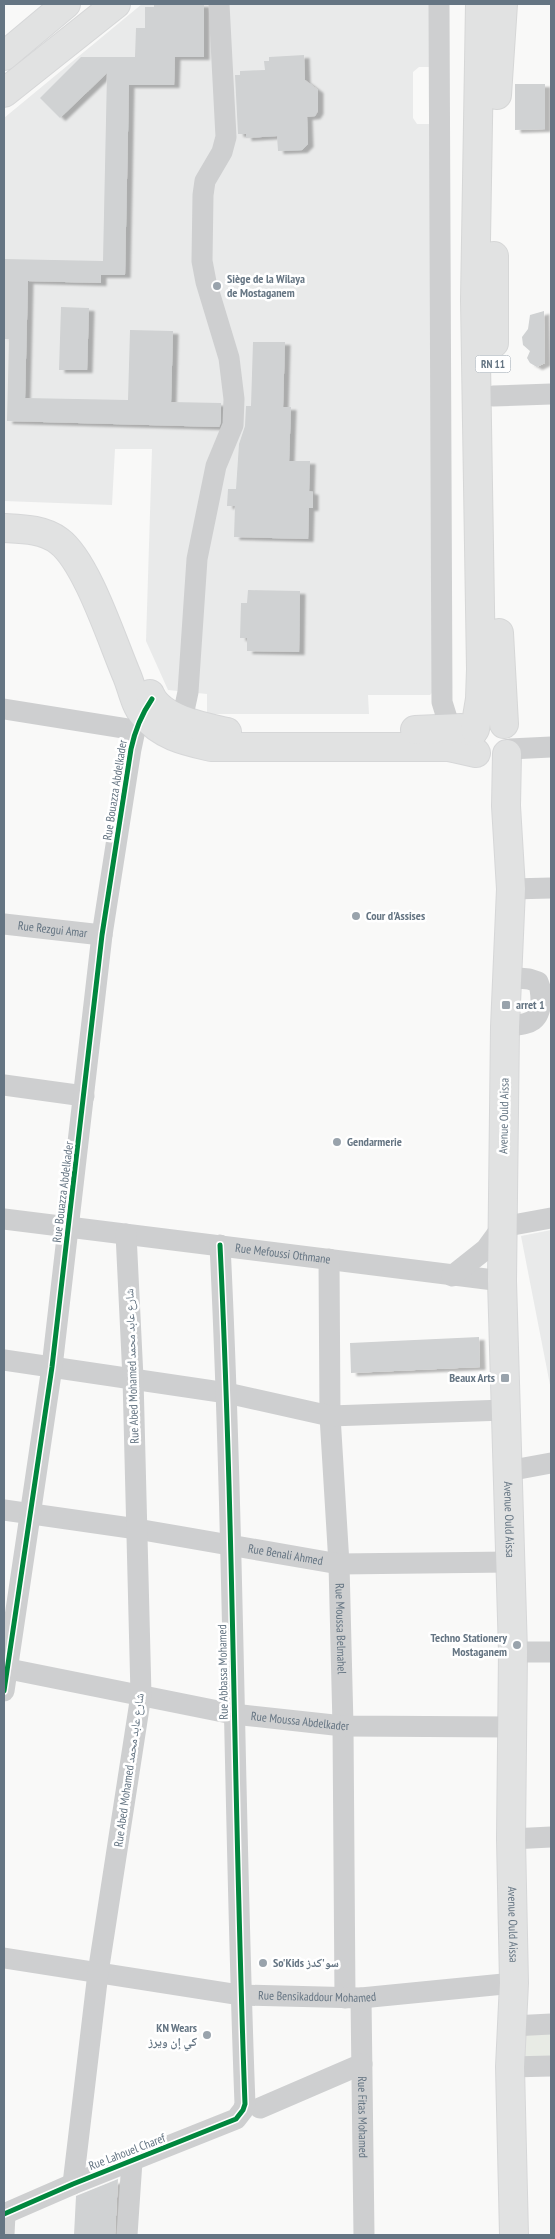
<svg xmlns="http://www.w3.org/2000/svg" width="555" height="2239" font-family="'PT Sans Narrow','Noto Naskh Arabic',sans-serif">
<defs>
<filter id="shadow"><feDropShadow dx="5.5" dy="3" stdDeviation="1" flood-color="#0004"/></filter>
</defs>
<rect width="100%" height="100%" fill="#f9f9f8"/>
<path fill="#e9eaea" d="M142 4H430V67H419L413 72V118L417 124H430L434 691 430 695H368L369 714H207V694L168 690 146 641 152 449H115L112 505 4 501V118Z
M551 1230V1390L521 1236Z"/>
<path fill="#e8ebe5" d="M551 2033V2057L524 2058 523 2035Z"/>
<path fill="#d0d2d3" filter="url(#shadow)" d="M154 4H204V57H175L174 85H129L125 275H101V283L28 281 25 398 128 400 130 330 173 331 171 402 221 403V422L219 427 7 421 9 339H4V259L103 261 107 73 60 118 40 98 81 57H135L136 28H145V7H154Z
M304 55 305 80 318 90V111L315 116 307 117 308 144 302 150 278 151 277 136 246 138V134H238L235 75H240V71L265 70 264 61H269V57Z
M515 84H545V129L515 130Z
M61 307 89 308 87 370H59Z
M544 311 545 363 537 367 530 363 527 358 530 351 523 345 522 337 528 329 530 315Z
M253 342H285L283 407H291L289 461H310L309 491 313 492V508H309L308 539 234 537 235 506H227L228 489H236L239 444 245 426 246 406H251Z
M248 590 300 591 299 652 247 651V638H240L241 603H247Z
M479 1337 480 1367 351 1373 350 1343Z
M118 2179 115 2235H74L76 2196Z"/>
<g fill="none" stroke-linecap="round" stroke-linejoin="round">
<defs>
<g id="major">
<path d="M4 56 66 4"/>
<path d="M4 93 116 4"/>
<path d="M4 528C22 529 43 529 59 541 87 562 112 641 127 676 132 688 135 705 143 714 161 736 185 741 211 747H449L476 753"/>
<path d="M150 694C160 719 204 727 227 732"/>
<path d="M415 730 461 728 473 732"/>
<path id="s8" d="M507 754 506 806 511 889 505 1027 502 1281 513 1652 511 1839 514 1983 510 2067 514 2235"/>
</g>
<path id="highway" d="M497 95 503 4
M494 343V256
M499 633 504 724
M475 729 480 699 481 669 475 300 480 4"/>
</defs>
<use href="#major" stroke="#d6d7d8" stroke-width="30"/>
<use href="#highway" stroke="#d6d7d7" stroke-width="30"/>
<g stroke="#cecfd0" stroke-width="21">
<path d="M439 4 442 702 450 728"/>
<path d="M493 396 551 394"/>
<path d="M4 709 135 730"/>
<path d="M179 734 188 692 197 559 216 466 233 425 234 399 229 358 206 282 202 261 203 195 205 181 222 152 226 137 219 4"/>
<path d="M510 749 551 747"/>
<path d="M511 889 551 888"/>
<path id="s1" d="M4 924 102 935"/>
<path d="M505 1027C526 1023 539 1026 541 1001 541 993 541 989 538 982L529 979 507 977"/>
<path d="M4 1085 84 1096"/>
<path id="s2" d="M4 1219 502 1281"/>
<path id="s3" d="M329 1259 330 1416 339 1564 343 1726 345 1998"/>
<path d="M452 1276 486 1249 502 1227 551 1218"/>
<path d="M4 1360 227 1393 330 1416 505 1410"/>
<path d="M508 1471 551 1463"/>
<path id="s4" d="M4 1510 137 1529 339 1564 509 1562"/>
<path d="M513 1652H551"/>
<path id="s5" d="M4 1668 233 1714 343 1726 511 1727"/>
<path d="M4 1691 52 1367 102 935 131 749 135 730 151 701"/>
<path d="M511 1839 551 1837"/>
<path id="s6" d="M4 1958 240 1995 361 1998 514 1983"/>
<path id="s7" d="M361 1998 364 2235"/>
<path d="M512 2026 551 2024"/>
<path d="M510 2067 551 2066"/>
<path d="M260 2108 362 2064"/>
<path d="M73 2184 98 1973 141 1695 133 1378 126 1234"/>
<path d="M4 2214 73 2184 236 2119 243 2110 245 2104C234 1818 234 1531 220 1245"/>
<path d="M4 2235 5 2214"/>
<path d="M127 2235 132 2161"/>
</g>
<use href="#major" stroke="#e1e2e2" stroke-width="28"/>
<use href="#highway" stroke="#e1e2e2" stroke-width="28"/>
<defs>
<path id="cycleway" d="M4 1691 52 1367 102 935 131 749C135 730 141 715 152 699
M4 2214 73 2184 236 2119 243 2110 245 2104C234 1818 234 1531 220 1245"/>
</defs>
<use href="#cycleway" stroke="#fff" stroke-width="8"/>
<use href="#cycleway" stroke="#00873e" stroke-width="5"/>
</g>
<g fill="#99a3ac" stroke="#fff" stroke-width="2">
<circle cx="217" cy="286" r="5"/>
<circle cx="356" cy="916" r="5"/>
<rect x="501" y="1000" width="10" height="10" rx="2.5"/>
<circle cx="337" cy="1142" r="5"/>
<rect x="500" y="1373" width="10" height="10" rx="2.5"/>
<circle cx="517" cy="1645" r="5"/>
<circle cx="263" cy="1963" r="5"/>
<circle cx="207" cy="2035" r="5"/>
</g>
<g text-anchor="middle" stroke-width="5" stroke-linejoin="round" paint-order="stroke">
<rect fill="#fff" stroke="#939ea8" stroke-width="1" x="475.5" y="355.5" width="35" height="17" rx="4"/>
<g font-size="11" font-weight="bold" fill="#657583">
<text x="493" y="368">RN 11</text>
</g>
<g font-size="12" font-weight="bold" fill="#657583" stroke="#fff" text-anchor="start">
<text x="227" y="283">Siège de la Wilaya<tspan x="227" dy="14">de Mostaganem</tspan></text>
<text x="366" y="920">Cour d'Assises</text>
<text x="516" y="1009">arret 1</text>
<text x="347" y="1146">Gendarmerie</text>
<text x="495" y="1382" text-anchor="end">Beaux Arts</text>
<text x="507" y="1642" text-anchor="end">Techno Stationery<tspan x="507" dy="14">Mostaganem</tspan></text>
<text x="273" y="1967">So'Kids سو'كدز</text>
<text x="197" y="2032" text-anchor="end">KN Wears<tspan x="197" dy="14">كي إن ويرز</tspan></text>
</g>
<g font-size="12" fill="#657583" stroke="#fff">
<text transform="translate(115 790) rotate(-81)" y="4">Rue Bouazza Abdelkader</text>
<text dy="4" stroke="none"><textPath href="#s1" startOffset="49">Rue Rezgui Amar</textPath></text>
<text transform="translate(504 1116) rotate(-89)" y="4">Avenue Ould Aissa</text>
<text transform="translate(63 1192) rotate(-83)" y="4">Rue Bouazza Abdelkader</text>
<text dy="4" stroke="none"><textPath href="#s2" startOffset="281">Rue Mefoussi Othmane</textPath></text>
<text transform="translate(132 1366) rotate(-92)" y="4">Rue Abed Mohamed شارع عابد محمد</text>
<text dy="4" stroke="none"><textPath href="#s8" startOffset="766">Avenue Ould Aissa</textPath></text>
<text dy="4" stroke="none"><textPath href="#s4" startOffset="285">Rue Benali Ahmed</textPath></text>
<text dy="4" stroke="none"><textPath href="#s3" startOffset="370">Rue Moussa Belmahel</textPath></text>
<text transform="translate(223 1672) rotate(-91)" y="4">Rue Abbassa Mohamed</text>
<text dy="4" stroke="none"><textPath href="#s5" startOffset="301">Rue Moussa Abdelkader</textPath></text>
<text transform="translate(129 1770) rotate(-82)" y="4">Rue Abed Mohamed شارع عابد محمد</text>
<text dy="4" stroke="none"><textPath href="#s8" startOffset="1171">Avenue Ould Aissa</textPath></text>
<text dy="4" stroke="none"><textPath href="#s6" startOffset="316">Rue Bensikaddour Mohamed</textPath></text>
<text dy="4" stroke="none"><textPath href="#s7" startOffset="119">Rue Fitas Mohamed</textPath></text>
<text transform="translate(127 2152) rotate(-21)" y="4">Rue Lahouel Charef</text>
</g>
</g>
<rect width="555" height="2239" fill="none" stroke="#657583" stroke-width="10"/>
</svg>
